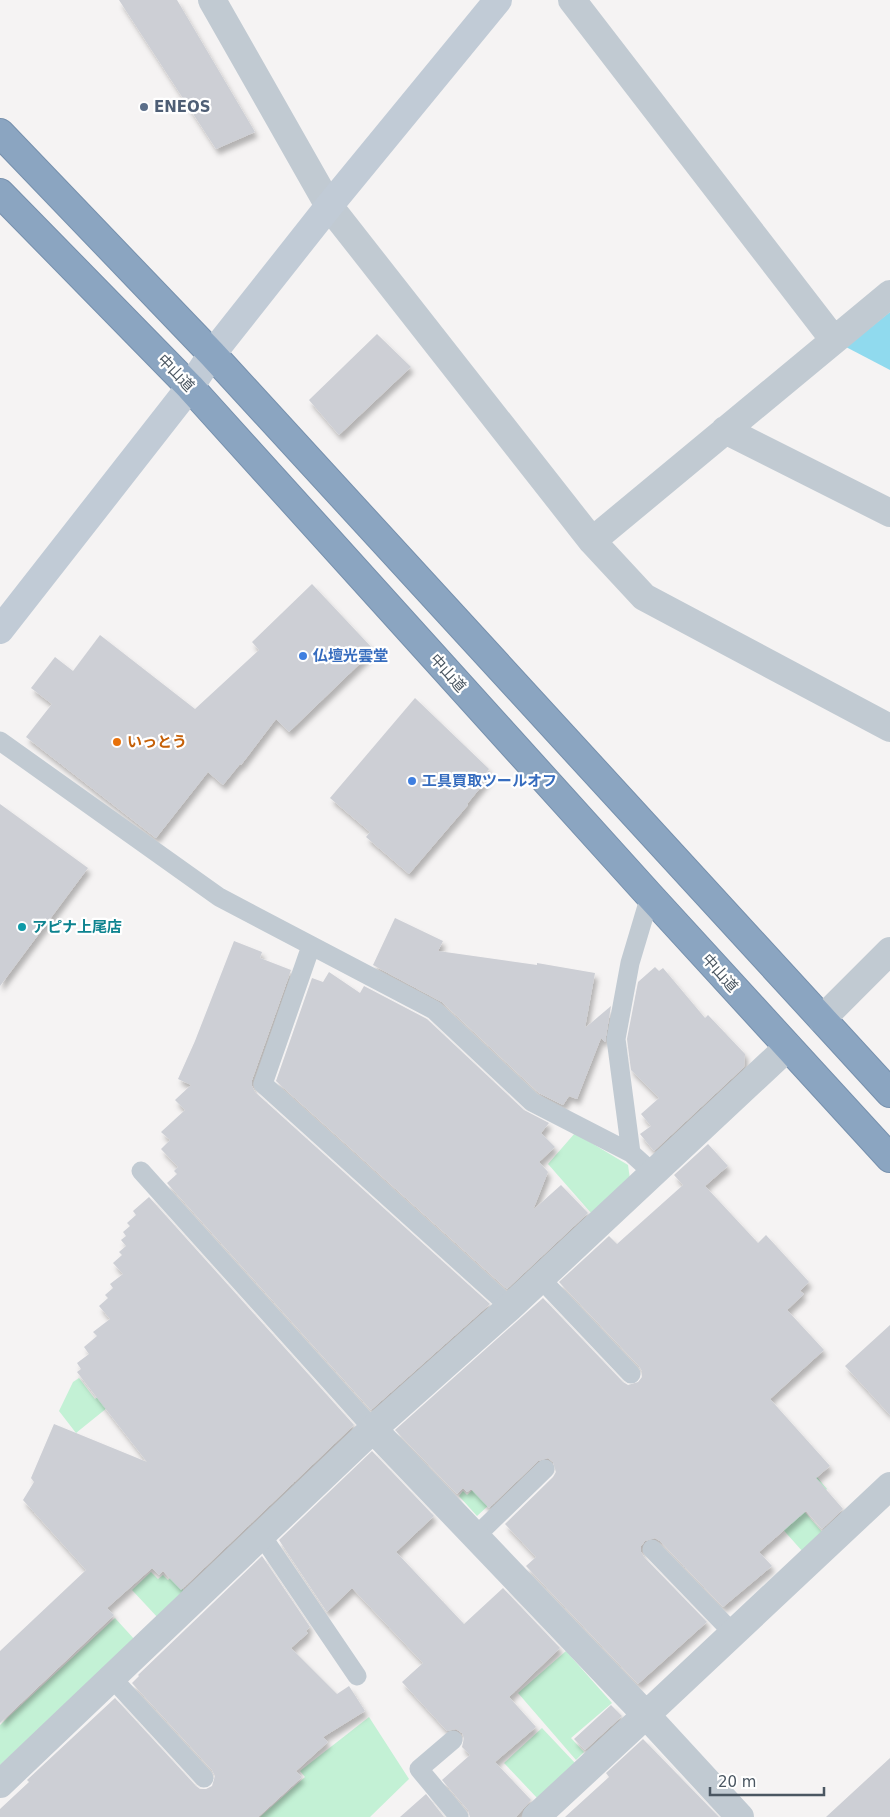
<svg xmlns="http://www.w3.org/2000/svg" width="890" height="1817" font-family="'DejaVu Sans','Noto Sans JP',sans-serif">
<defs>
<filter id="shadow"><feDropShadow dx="3" dy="5.5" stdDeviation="2.5" flood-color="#0004"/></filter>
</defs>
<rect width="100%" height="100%" fill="#f5f3f3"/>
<path fill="#c3f1d5" d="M575 1133 628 1165 630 1179 591 1213 548 1164Z
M145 1358 154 1370 76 1433 59 1411 73 1382 79 1378 95 1399Z
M497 1467 512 1484 477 1516 459 1496 463 1491 467 1495Z
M816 1476 827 1489 803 1510 824 1534 803 1552 771 1516Z
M178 1570 184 1595 159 1619 132 1590 151 1572 158 1579 163 1575 168 1580Z
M115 1618 135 1640 0 1765V1725Z
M566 1651 612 1703 571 1738 584 1752 576 1760 518 1693Z
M369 1717 409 1779 370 1817H260L305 1777 300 1771Z
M542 1728 575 1763 538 1799 504 1763Z"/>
<path fill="#90daee" d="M890 312V370L846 347Z"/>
<path fill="#cdcfd5" filter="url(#shadow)" d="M119 0H177L255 132 216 149Z
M377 334 411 367 339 435 309 400Z
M312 584 374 650 289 732 276 719 241 765 240 764 223 785 208 772 156 838 26 737 52 704 31 688 55 657 73 671 100 635 195 709 259 650 252 642Z
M415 698 489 769 486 773 490 776 467 804 468 805 409 874 366 837 370 832 330 798Z
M0 804 88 868 0 986Z
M395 918 443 941 438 951 537 965V963L595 973 585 1028 611 1006 605 1042 601 1038 577 1099 569 1096 563 1105 539 1093 442 1002 373 965Z
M234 941 262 952 260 958 291 970 252 1080V1086L255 1092 490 1304 371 1410 167 1183 177 1174 174 1171 178 1167 161 1149 170 1140 161 1132 185 1110 175 1100 191 1085 178 1079 195 1041Z
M655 967 659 971 663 968 705 1018 708 1015 745 1054 744 1067 654 1151 640 1134 651 1126 641 1114 659 1098 631 1070 627 1039 638 982Z
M329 972 360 993 364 986 427 1019 524 1110 549 1123 541 1133 555 1147 539 1162 548 1172 533 1210 561 1185 588 1213 507 1289 276 1081 312 978 323 982Z
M708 1144 728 1166 705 1186 758 1243 766 1235 809 1282 800 1291 804 1294 787 1310 824 1350 770 1399 830 1466 816 1478 843 1509 822 1529 806 1511 759 1552 772 1566 723 1607 660 1541 655 1538 645 1541 641 1546V1552L644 1557 707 1622 638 1684 526 1566 536 1557 505 1524 553 1477 556 1472 553 1462 548 1458 538 1461 489 1508 471 1489 467 1492 463 1488 457 1494 395 1430 543 1298 623 1382 628 1385 638 1382 642 1377V1371L639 1366 559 1282 609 1236 617 1244 683 1185 674 1175Z
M149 1197 354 1425 181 1590 163 1571 159 1575 152 1568 107 1608 114 1615 0 1723V1651L86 1570 23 1500 34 1482 31 1478 54 1424 147 1462 77 1372 81 1369 77 1363 89 1354 84 1347 97 1336 93 1332 110 1319 99 1306 108 1298 105 1295 113 1288 110 1284 123 1274 113 1263 122 1255 119 1252 126 1246 121 1240 126 1236 123 1232 130 1226 127 1223 136 1215 133 1211Z
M890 1325V1415L845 1366Z
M372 1451 434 1516 396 1552 464 1624 503 1588 560 1648 509 1697 536 1727 495 1762 531 1800 516 1817H470L468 1810 442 1780 470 1755 462 1747 464 1738 462 1733 456 1729 447 1731 402 1682 423 1663 352 1588 327 1612 279 1540Z
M262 1556 310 1627 306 1631 308 1633 291 1648 337 1694 349 1686 365 1711 323 1737 328 1742 296 1771 302 1777 258 1817H0V1809L29 1782 27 1780 115 1698 196 1786 200 1789H206L212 1786 215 1776 212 1770 132 1683 139 1676 138 1675Z
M611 1705 622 1716 585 1750 574 1739Z
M643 1739 719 1817H565L609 1777 606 1773Z
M890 1758V1817H826Z
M426 1794 444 1817H400Z"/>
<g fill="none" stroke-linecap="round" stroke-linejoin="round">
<defs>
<path id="highway" d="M0 133 212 354 890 1093
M0 193 190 387 650 896 890 1158"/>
</defs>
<use href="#highway" stroke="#7690ad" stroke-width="30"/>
<path stroke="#c1cad2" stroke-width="19" d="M0 741 219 897 434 1010 532 1102 631 1153 652 1172
M311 946 263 1084 510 1307
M631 1153 616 1039 630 963 650 896
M141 1171 373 1429
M540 1278 631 1374
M262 1536 357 1676
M476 1536 545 1469
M652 1549 733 1633
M112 1678 204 1778
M453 1740 419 1769 459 1817"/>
<path stroke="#c1cad2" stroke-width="28" d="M212 0 329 206 592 541 644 597 890 728
M572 0 834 340
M725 430 890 513
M592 541 890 294
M822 1019 890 951
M373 1429 646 1715 740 1817
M0 1784 373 1429 510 1307 788 1047
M536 1817 646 1715 890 1486"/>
<path stroke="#c1cbd6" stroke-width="28" d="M0 630 190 387 212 354 329 206 498 0"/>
<use href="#highway" stroke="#8ba5c1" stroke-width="28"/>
</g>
<circle fill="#5c6f8a" stroke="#fff" stroke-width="2" cx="144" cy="107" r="5"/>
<g fill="#3f7fe0" stroke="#fff" stroke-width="2">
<circle cx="303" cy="656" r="5"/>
<circle cx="412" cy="781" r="5"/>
</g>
<circle fill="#e8710a" stroke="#fff" stroke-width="2" cx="117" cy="742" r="5"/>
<circle fill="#0f9aa8" stroke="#fff" stroke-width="2" cx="22" cy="927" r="5"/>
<g text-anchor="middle" stroke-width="4.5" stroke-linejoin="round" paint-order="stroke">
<g font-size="15" font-weight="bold" fill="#4e5e75" stroke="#fff" text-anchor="start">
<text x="154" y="112">ENEOS</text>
</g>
<g font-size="15" fill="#4a5661" stroke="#fff">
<text transform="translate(176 373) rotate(46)" y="5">中山道</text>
<text transform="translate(448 673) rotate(48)" y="5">中山道</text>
<text transform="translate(720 973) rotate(48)" y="5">中山道</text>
</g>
<g font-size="15" font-weight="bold" fill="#366cbe" stroke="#fff" text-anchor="start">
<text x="313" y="661">仏壇光雲堂</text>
<text x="422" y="786">工具買取ツールオフ</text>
</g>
<g font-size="15" font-weight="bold" fill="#c56008" stroke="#fff" text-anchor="start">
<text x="127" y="747">いっとう</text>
</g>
<g font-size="15" font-weight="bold" fill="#0d838f" stroke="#fff" text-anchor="start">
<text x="32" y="932">アピナ上尾店</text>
</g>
</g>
<path d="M710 1787v8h114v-8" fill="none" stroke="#4a5661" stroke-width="2.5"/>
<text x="718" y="1787" font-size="15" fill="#4a5661" stroke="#ffffff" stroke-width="4" paint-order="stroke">20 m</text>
</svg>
